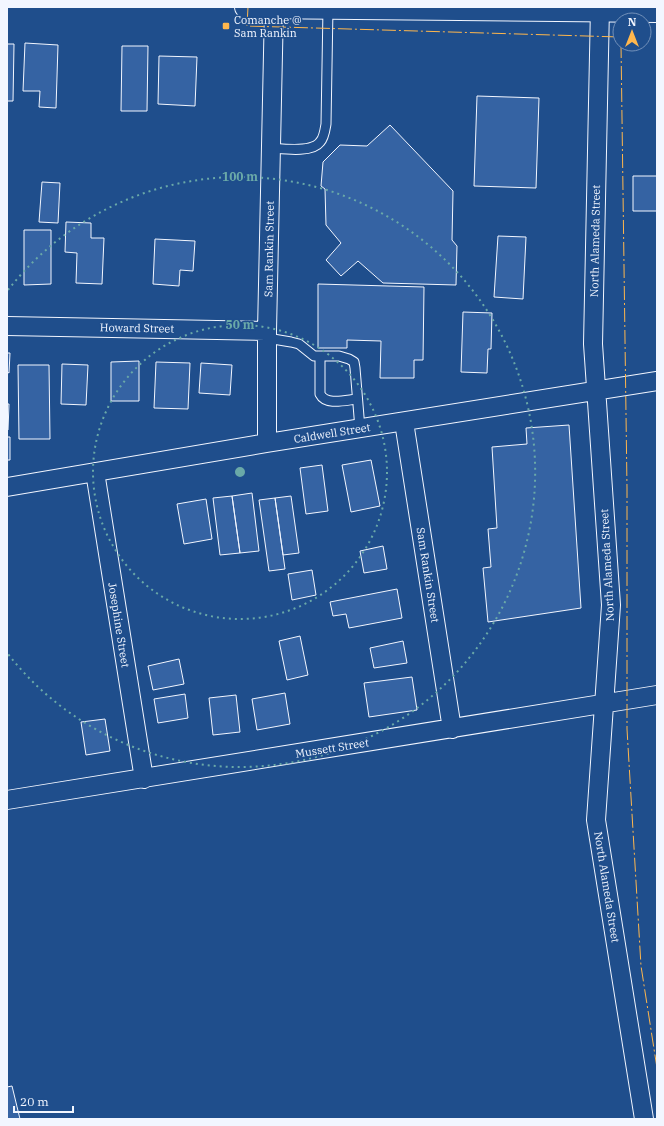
<svg xmlns="http://www.w3.org/2000/svg" width="664" height="1126" font-family="'IBM Plex Serif',serif">
<rect width="100%" height="100%" fill="#1f4e8c"/>
<path fill="#3563a3" stroke="#f2f6ff" d="M25 43 58 45 56 108 39 107 40 91H23Z
M7 44H14L13 101H7Z
M122 46H148L147 111H121Z
M159 56 197 57 195 106 158 104Z
M477 96 539 98 536 188 474 186Z
M390 125 453 191 452 240 457 246 456 285 383 283 358 261 341 276 326 260 341 243 326 225 325 189 321 186 323 162 340 145 367 146Z
M633 176H657V211H633Z
M42 182 60 183 58 223 39 222Z
M66 222 91 223V238H104L102 284 76 283 77 253 65 252Z
M24 230H51V284L24 285Z
M498 236 526 237 523 299 494 297Z
M155 239 195 241 193 271 180 270 179 286 153 284Z
M318 284 424 287 423 360H414V378H380L381 341 347 340V348H318Z
M463 312 492 313 491 349H488L487 373 461 372Z
M7 353H10L9 373 7 372Z
M139 361V401H111V362Z
M156 362 190 363 188 409 154 408Z
M201 363 232 365 230 395 199 393Z
M62 364 88 365 86 405 61 404Z
M18 365H49L50 439H19Z
M7 404H9L8 430H7Z
M569 425 581 608 488 622 483 568 491 567 488 529 497 528 492 447 527 444 526 428Z
M7 437H10V460H7Z
M371 460 380 506 351 512 342 465Z
M322 465 328 511 306 514 300 468Z
M252 493 259 551 240 553 232 496Z
M232 496 240 553 220 555 213 498Z
M291 496 299 553 283 555 275 498Z
M275 498 285 569 269 571 259 500Z
M206 499 212 539 184 544 177 504Z
M383 546 387 569 364 573 360 551Z
M312 570 316 595 292 600 288 574Z
M397 589 402 618 349 628 346 614 333 616 330 602Z
M300 636 308 675 287 680 279 641Z
M403 641 407 663 374 668 370 648Z
M179 659 184 684 153 690 148 666Z
M412 677 417 710 369 717 364 683Z
M285 693 290 724 257 730 252 699Z
M185 694 188 718 158 723 154 699Z
M236 695 240 732 213 735 209 698Z
M105 719 110 751 86 755 81 722Z
M12 1086 20 1119H7V1087Z"/>
<g fill="none" stroke-linecap="round" stroke-linejoin="round">
<defs>
<path id="lane" d="M272 148C284 149 312 153 320 142 324 138 325 130 326 124L328 8
M267 338 291 342 299 344 314 356H339L349 359 354 362 355 368 360 429
M320 356V394C326 406 346 400 357 399"/>
<path id="street" d="M600 7 593 344 611 605 596 820 644 1119
M7 326 267 331
M404 422 452 729
M267 443V331L274 7
M95 472 144 779
M7 487 267 443 657 381
M7 800 657 695"/>
<path id="secondary" d="M246 7 657 11"/>
</defs>
<use href="#lane" stroke="#f2f6ff" stroke-width="11"/>
<use href="#street" stroke="#f2f6ff" stroke-width="20"/>
<use href="#secondary" stroke="#f2f6ff" stroke-width="24"/>
<use href="#lane" stroke="#1f4e8c" stroke-width="9"/>
<use href="#street" stroke="#1f4e8c" stroke-width="18"/>
<use href="#secondary" stroke="#1f4e8c" stroke-width="22"/>
<path stroke="#ffb74d" stroke-width="1" stroke-dasharray="14 3 2 3" stroke-linecap="butt" d="M248 7 247 26 620 37
M621 44 627 488V729L641 966 657 1068"/>
</g>
<g fill="none" stroke="#6aa9a8" stroke-width="2" stroke-dasharray="2 4">
<circle cx="240" cy="472" r="147"/>
<path d="M8 290A295 295 0 1 1 8 654"/>
</g>
<rect fill="#ffb74d" stroke="#1f4e8c" stroke-width="1.5" x="222" y="22" width="8" height="8" rx="2"/>
<g text-anchor="middle" stroke-width="3" stroke-linejoin="round" paint-order="stroke">
<g font-size="11" fill="#f2f6ff" stroke="#1f4e8c" text-anchor="start">
<text x="234" y="24">Comanche @<tspan x="234" dy="13">Sam Rankin</tspan></text>
</g>
<g font-size="11" fill="#f2f6ff" stroke="#1f4e8c">
<text transform="translate(595 241) rotate(-89)" y="4">North Alameda Street</text>
<text transform="translate(269 249) rotate(-89)" y="4">Sam Rankin Street</text>
<text transform="translate(137 328) rotate(1)" y="4">Howard Street</text>
<text transform="translate(332 433) rotate(-9)" y="4">Caldwell Street</text>
<text transform="translate(607 565) rotate(-93)" y="4">North Alameda Street</text>
<text transform="translate(428 575) rotate(81)" y="4">Sam Rankin Street</text>
<text transform="translate(119 625) rotate(81)" y="4">Josephine Street</text>
<text transform="translate(332 748) rotate(-9)" y="4">Mussett Street</text>
<text transform="translate(607 887) rotate(81)" y="4">North Alameda Street</text>
</g>
</g>
<circle cx="240" cy="472" r="6" fill="#6aa9a8" stroke="#1f4e8c" stroke-width="2"/>
<g font-size="12" text-anchor="middle" font-weight="bold" fill="#6aa9a8" stroke="#1f4e8c" stroke-width="3" stroke-linejoin="round" paint-order="stroke">
<text x="240" y="181">100 m</text>
<text x="240" y="329">50 m</text>
</g>
<rect width="664" height="1126" fill="none" stroke="#f2f6ff" stroke-width="16"/>
<g transform="translate(632 32)"><circle r="19" fill="#1f4e8c" stroke="#7391ba"/>
<path d="M0-3L7 15L0 10L-7 15Z" fill="#ffb74d"/>
<text y="-6" font-size="11" font-weight="bold" text-anchor="middle" fill="#f2f6ff">N</text>
</g>
<path d="M14 1106v6h59v-6" fill="none" stroke="#f2f6ff" stroke-width="2"/>
<text x="20" y="1106" font-size="12" fill="#f2f6ff" stroke="#1f4e8c" stroke-width="3" paint-order="stroke">20 m</text>
</svg>
